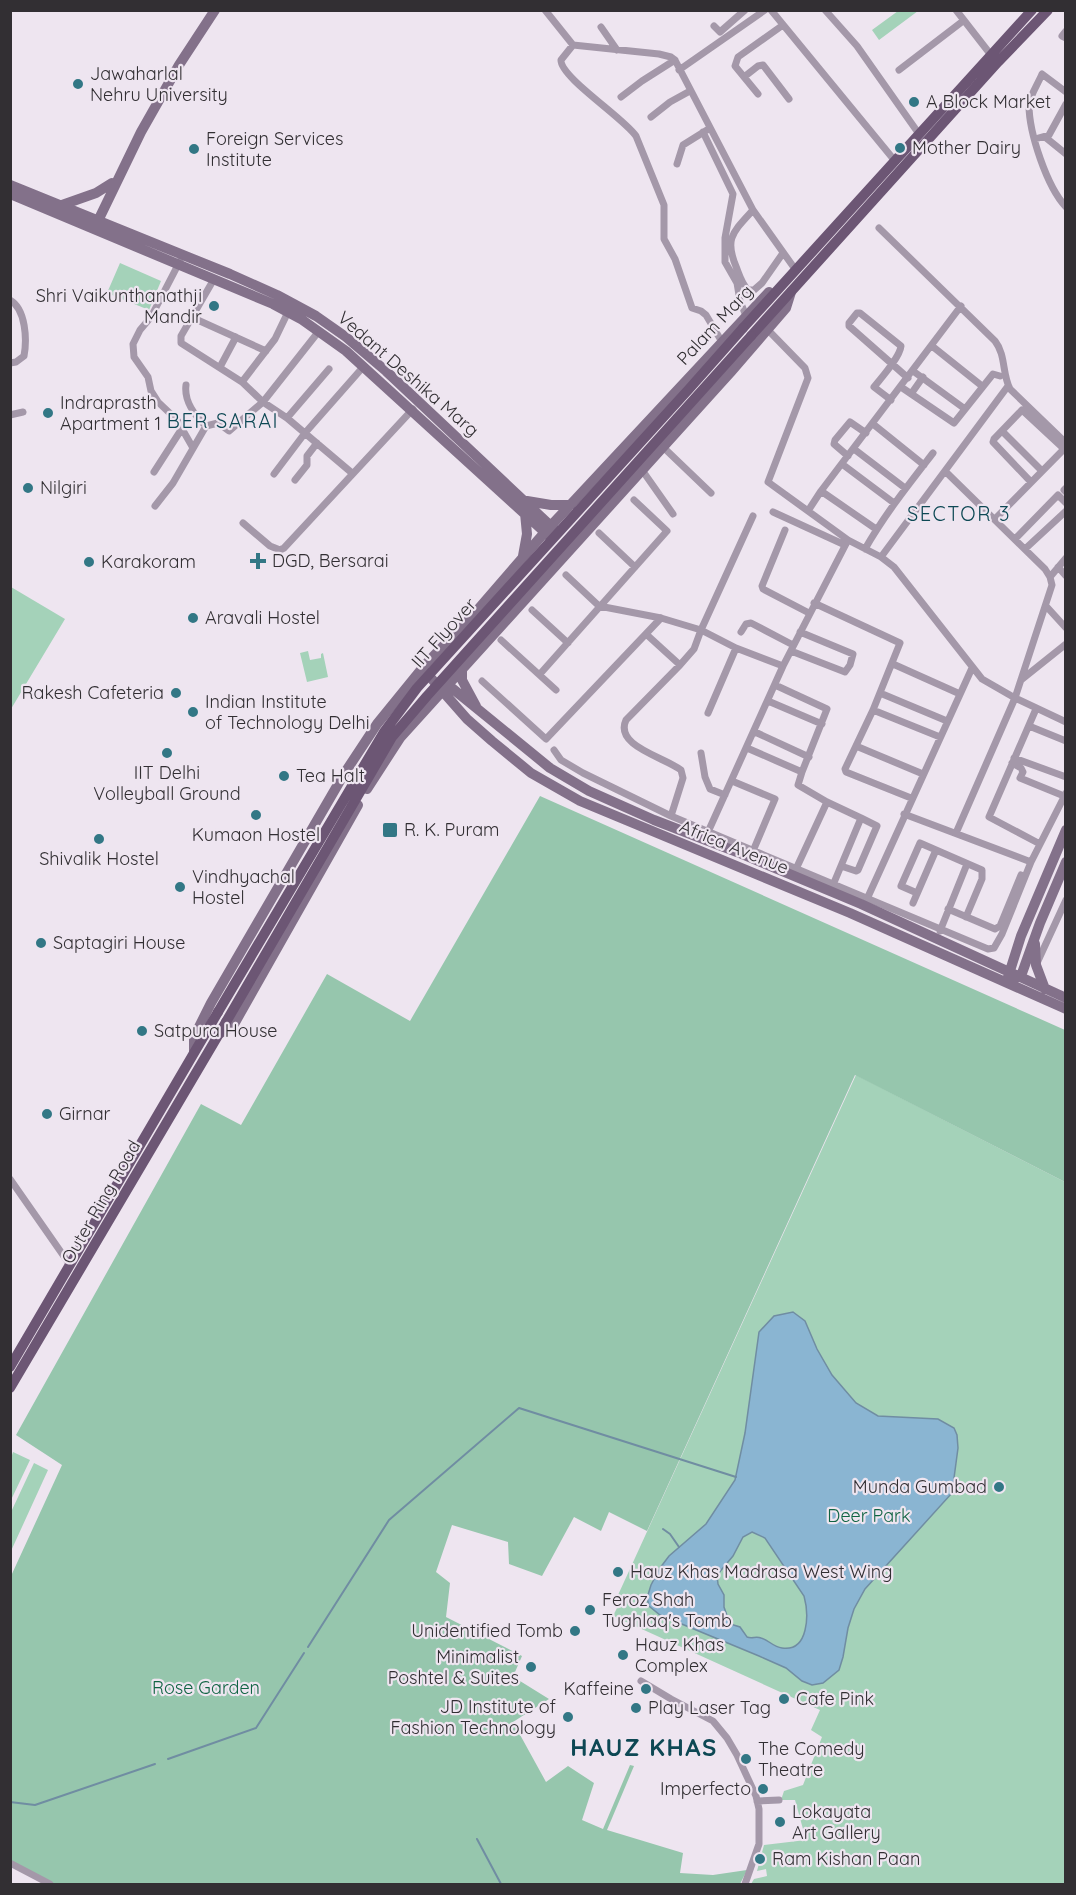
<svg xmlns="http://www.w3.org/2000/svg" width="1076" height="1895" font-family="Quicksand,sans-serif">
<rect width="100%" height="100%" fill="#eee5f0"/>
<path fill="#a4d2b9" d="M898 11H918L879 40 872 30Z
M120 263 161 281 149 310 107 293Z
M11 587 65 619 11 709Z
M308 651 310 660 321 658V654L323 653 328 677 307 682 300 653Z
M856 1075 1065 1182V1884H751L754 1879 767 1876 766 1869 757 1871 764 1845 806 1840 795 1800H781L784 1791 803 1785 822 1737 811 1730 820 1710 613 1616 617 1608 613 1606Z
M13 1452 30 1460 11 1500V1458Z
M34 1463 48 1470 11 1551V1512Z"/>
<path fill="#96c6ad" d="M540 796 1065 1030V1182L855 1075 647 1531 609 1512 601 1531 574 1517 542 1576 509 1564 508 1542 452 1525 436 1572 450 1583 446 1617 522 1656 515 1672 520 1681 549 1699 513 1722 546 1782 568 1766 594 1783 582 1820 603 1829 630 1765 634 1766 607 1830 683 1853 680 1873 713 1875 747 1870 740 1884H51L11 1864V1576L62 1465 16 1435 201 1104 241 1125 327 974 410 1021Z"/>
<path fill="#8ab5d2" stroke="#708da2" stroke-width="1.5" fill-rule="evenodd" d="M793 1312 805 1321 817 1349 832 1375 856 1403 878 1416 938 1419 954 1428 957 1435 958 1448 952 1493 865 1589 854 1609 848 1628 843 1657 839 1670 823 1683 812 1685 802 1681 786 1668 759 1656 660 1615 649 1606 647 1598 651 1585 660 1568 669 1556 706 1524 735 1480 745 1433 759 1332 774 1316ZM752 1532 765 1538 804 1596C809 1614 809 1652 782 1648 773 1647 769 1640 761 1638 756 1636 752 1639 747 1637L740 1627 730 1624 724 1607V1595L718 1584 717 1575 733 1556 743 1537Z"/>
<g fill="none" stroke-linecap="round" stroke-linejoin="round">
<path stroke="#708da2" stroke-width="2" d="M663 1529 670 1534 679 1547
M308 1647 389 1520 519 1408 736 1477
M168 1759 256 1728 304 1653
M10 1802 35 1805 155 1764
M477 1839 501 1884"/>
<path stroke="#a498a9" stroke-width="7" d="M545 10 573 45 659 54 671 57 675 60 753 210 795 269
M771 10 895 161
M825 10 857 46 919 134
M956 10 991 55
M714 26 720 32 745 10
M601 27 617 50
M1066 31 1062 36 1066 38
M573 45 561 60C560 77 624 118 636 136L664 205V239L675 259 692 308 701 311 706 315 722 342
M679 70 765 10
M899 70 963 21
M744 77 758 66 763 65 789 99
M1066 92 1042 74C1038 84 1030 95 1029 105 1029 133 1047 187 1066 207
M758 94 735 66 738 57 783 25
M621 97 642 81 675 60
M651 117 670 102 690 91
M703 132 733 194 725 238V262L737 283 740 301 746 316
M1045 137 1066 154
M1035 139 1049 135 1066 104
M677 164 683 145 707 130
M753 210C732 233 724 239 737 269 740 277 742 284 748 290H754L762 283 783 253
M879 228 995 341C1006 355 1002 374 1010 389L1066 443
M180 261 151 317 140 330 133 344 134 357 148 377 151 391 158 402 177 420 193 448
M214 279 181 336V343L242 382 263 402 287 418 352 473
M10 300C26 309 27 340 24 356L16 362 10 363
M191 317 266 351
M768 330 805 368 808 378 768 482 848 540 881 557 894 567 982 679 1015 698 1066 722
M932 346 982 386
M220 367 236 337
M913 371 965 409
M242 382 275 339 288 312
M186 385C184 400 194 415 206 426L218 423 229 431 263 402 319 331
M901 387 954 423 993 374 1000 376
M911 394 923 377
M891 400 874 387C882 377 900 357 901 346L860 313H857L849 323V326L908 378
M10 415 23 412
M287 418 329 369
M873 424 924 465
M1002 431 1042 471
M663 447 711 493
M854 449 905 488
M848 456 834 444 835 440 850 422 866 433
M842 464 894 503
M642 470 673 514
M154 472 181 430
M946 472 1045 569 1050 577 1052 585 1015 698 956 833
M274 474 305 433 364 366
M295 480 307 465V456L317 443
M1031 482 993 442 994 439 1022 410 1064 449
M1066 488 1064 490 1066 492
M821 491 876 529
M155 506 173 483 206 426
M808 511 821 491 961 306
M773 512 845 545
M995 519 1065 448
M243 523 270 546 280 550 284 548 413 409
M785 530 762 586 763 589 809 613
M599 533 635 567
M1015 539 1058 495 1066 503
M865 549C885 514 909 484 933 453
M1025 549 1066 511
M881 557 1008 386
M1058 567 1066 576
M566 575 599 606 661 618 701 630 736 648 783 666
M1050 577 1066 558
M814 603 900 643 873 710 845 769 846 772 911 798
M1046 606 1066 628
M532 610 568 643
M741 632 746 624 751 623 793 645
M646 634 680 665 626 720C614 746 664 757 681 770L683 778 671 816
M501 640 556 690
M791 651 845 672 850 665 853 654 800 632
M893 664 960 694
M680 665 694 649 701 630 753 516
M540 674 667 531 634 500
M1021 680 1066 644
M482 681 546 739 661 618
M775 685 827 709 802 772 798 785 827 802 861 818 833 885
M880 693 947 721
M768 701 822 724
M1036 709 989 817 1040 844
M873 710 940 737
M708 713 736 648
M1029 726 1066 741
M755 732 809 757
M856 746 923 774
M747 748 802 772
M554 750 561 760 583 773 671 816 988 949 994 948 1002 934 1031 862 1066 793
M701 753 705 777 710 789 725 795
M1014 758 1066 777
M1012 763 1021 768 1023 772 1020 778 1064 796
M732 781 775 799 753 851
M904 814 1031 862
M708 832 783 666 848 540
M841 866 856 871 858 870 877 826 861 818
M796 869 827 802
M917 893 901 886 920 843 982 870V879L966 917
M867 899 972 668
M913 903 936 850
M948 909 995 929 1000 926 1021 875
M940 931 967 864
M1037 963 1066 900
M10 1179 70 1265
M641 1681 671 1699 713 1721 727 1738 737 1755 756 1796 759 1809V1844L745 1884
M757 1801 779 1800
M10 1863 50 1884"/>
<path stroke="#83718a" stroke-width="10" d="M10 185 230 274 277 295 316 316 346 337 386 371 555 530
M10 194 273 304 301 319 346 351 549 536
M62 205 96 193 112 183
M96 225 141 132 179 65 215 10
M527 501 551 505H571
M523 556 527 534 525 513
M462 668V680L476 706
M423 669 467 719 492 741 531 773 580 801 850 913 1066 1009
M442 680 550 768 589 791 654 820 737 852 861 904 1066 998
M367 789 400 738 730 373 786 308 791 292
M1035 944 1036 965 1045 989
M1008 977 1021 936 1066 830
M1015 978 1021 976 1040 923 1066 862
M219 1034 233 1026 358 805
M194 1051V1037L211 1003 344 774 377 724 425 665 474 614 545 532 769 292"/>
<path stroke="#6c5674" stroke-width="10" d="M743 328 1032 10
M751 336 998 62 1048 10
M10 1367 218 1012
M10 1388 226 1022"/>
<path stroke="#6c5674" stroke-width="10" d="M218 1012 384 732 417 688 689 389 743 328
M226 1022 392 737 427 696 751 336"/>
</g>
<g fill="#327785" stroke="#eee5f0" stroke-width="2">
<circle cx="78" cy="84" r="6"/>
<circle cx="914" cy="102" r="6"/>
<circle cx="900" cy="148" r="6"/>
<circle cx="194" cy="149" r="6"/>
<circle cx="214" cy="306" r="6"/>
<circle cx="48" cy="413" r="6"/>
<circle cx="28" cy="488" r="6"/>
<path d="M255 552h6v6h6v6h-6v6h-6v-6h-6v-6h6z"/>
<circle cx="89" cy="562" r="6"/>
<circle cx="193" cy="618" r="6"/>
<circle cx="176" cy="693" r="6"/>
<circle cx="193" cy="712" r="6"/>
<circle cx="167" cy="753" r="6"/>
<circle cx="284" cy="776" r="6"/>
<circle cx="256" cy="815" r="6"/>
<rect x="382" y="822" width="16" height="16" rx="3"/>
<circle cx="99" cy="839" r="6"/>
<circle cx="180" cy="887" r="6"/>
<circle cx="41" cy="943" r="6"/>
<circle cx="142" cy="1031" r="6"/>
<circle cx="47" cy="1114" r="6"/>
<circle cx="999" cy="1487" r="6"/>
<circle cx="618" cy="1572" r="6"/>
<circle cx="590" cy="1610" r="6"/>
<circle cx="575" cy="1631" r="6"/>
<circle cx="623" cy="1655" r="6"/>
<circle cx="531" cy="1667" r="6"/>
<circle cx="646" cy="1689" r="6"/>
<circle cx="784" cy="1699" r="6"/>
<circle cx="636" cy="1708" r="6"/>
<circle cx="568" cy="1717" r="6"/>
<circle cx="746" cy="1759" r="6"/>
<circle cx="763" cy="1789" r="6"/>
<circle cx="780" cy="1822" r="6"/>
<circle cx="760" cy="1859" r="6"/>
</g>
<g text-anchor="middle" stroke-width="4.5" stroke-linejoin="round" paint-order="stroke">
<g font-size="18" fill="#322f33" stroke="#eee5f0" text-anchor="start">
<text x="90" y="80">Jawaharlal<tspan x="90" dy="21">Nehru University</tspan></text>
<text x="926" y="108">A Block Market</text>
<text x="206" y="145">Foreign Services<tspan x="206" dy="21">Institute</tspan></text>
<text x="912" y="154">Mother Dairy</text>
<text x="202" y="302" text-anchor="end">Shri Vaikunthanathji<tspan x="202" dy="21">Mandir</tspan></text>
<text x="60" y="409">Indraprasth<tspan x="60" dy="21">Apartment 1</tspan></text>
<text x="40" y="494">Nilgiri</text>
<text x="272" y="567">DGD, Bersarai</text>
<text x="101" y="568">Karakoram</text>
<text x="205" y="624">Aravali Hostel</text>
<text x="164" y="699" text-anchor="end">Rakesh Cafeteria</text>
<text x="205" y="708">Indian Institute<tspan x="205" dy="21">of Technology Delhi</tspan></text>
<text x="167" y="779" text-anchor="middle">IIT Delhi<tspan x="167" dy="21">Volleyball Ground</tspan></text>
<text x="296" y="782">Tea Halt</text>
<text x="404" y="836">R. K. Puram</text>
<text x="256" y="841" text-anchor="middle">Kumaon Hostel</text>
<text x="99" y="865" text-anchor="middle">Shivalik Hostel</text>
<text x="192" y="883">Vindhyachal<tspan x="192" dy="21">Hostel</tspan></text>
<text x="53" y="949">Saptagiri House</text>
<text x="154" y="1037">Satpura House</text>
<text x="59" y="1120">Girnar</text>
<text x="987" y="1493" text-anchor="end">Munda Gumbad</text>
<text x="630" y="1578">Hauz Khas Madrasa West Wing</text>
<text x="602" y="1606">Feroz Shah<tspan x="602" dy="21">Tughlaq's Tomb</tspan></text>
<text x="563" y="1637" text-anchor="end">Unidentified Tomb</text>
<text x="635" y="1651">Hauz Khas<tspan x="635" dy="21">Complex</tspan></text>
<text x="519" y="1663" text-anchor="end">Minimalist<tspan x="519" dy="21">Poshtel &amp; Suites</tspan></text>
<text x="634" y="1695" text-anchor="end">Kaffeine</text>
<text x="796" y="1705">Cafe Pink</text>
<text x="556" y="1713" text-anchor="end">JD Institute of<tspan x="556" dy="21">Fashion Technology</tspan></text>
<text x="648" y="1714">Play Laser Tag</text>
<text x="758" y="1755">The Comedy<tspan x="758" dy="21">Theatre</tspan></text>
<text x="751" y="1795" text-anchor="end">Imperfecto</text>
<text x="792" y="1818">Lokayata<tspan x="792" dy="21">Art Gallery</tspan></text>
<text x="772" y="1865">Ram Kishan Paan</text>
</g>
<g font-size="18" fill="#322f33" stroke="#eee5f0">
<text transform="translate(715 325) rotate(-47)" y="6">Palam Marg</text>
<text transform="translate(408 374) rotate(41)" y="6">Vedant Deshika Marg</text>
<text transform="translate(444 633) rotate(-48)" y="6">IIT Flyover</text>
<text transform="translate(734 847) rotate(22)" y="6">Africa Avenue</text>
<text transform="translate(101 1202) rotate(-60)" y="6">Outer Ring Road</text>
</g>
<g font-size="18" fill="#106443" stroke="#eee5f0">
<text x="869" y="1522">Deer Park</text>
<text x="206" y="1694">Rose Garden</text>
</g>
<g font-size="20" letter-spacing="1.5" fill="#0d4854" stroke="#eee5f0">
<text x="223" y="428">BER SARAI</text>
<text x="959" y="521">SECTOR 3</text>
</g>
<g font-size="24" font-weight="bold" letter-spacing="1.5" fill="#0d4854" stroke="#eee5f0">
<text x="644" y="1756">HAUZ KHAS</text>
</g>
</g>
<rect width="1076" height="1895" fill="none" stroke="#322f33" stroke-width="24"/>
</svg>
